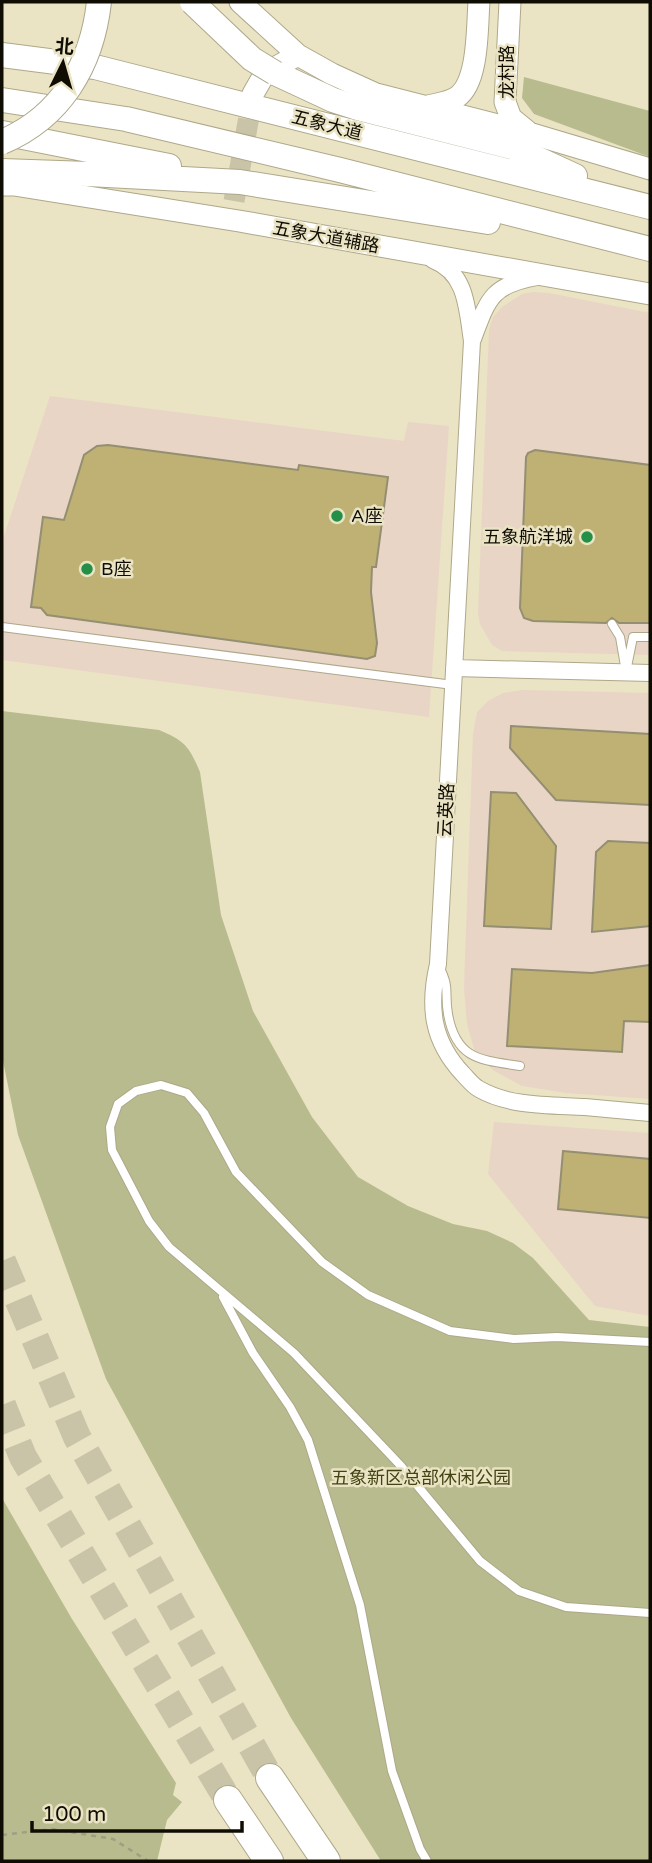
<svg xmlns="http://www.w3.org/2000/svg" width="652" height="1863" font-family="'Varela Round','Noto Sans SC',sans-serif">
<rect width="100%" height="100%" fill="#eae4c4"/>
<path fill="#e8d5c5" d="M534 292 549 293 650 313V655L502 651 492 645 480 624 478 613 489 330 493 317 502 307 522 294Z
M50 396 404 441 408 422 449 426 429 717 2 660V542Z
M522 690 650 693V1099L566 1093 522 1086 493 1070 475 1052 467 1024 464 988 473 734 477 712 488 701 503 693Z
M494 1122 650 1133V1316L595 1306 488 1174Z"/>
<path fill="#b8bb8d" d="M524 77 650 111V157L534 114 522 98Z
M2 711 159 730C185 741 189 746 200 772L221 915 253 1011 312 1117 358 1177 408 1206 453 1224 487 1231 513 1243 533 1258 589 1320 650 1327V1861H381L291 1718 106 1379 18 1135 2 1056Z
M2 1498 72 1619 176 1783 173 1795 182 1802 167 1820 157 1861H2Z"/>
<path fill="#beb173" stroke="#948f72" stroke-width="2" d="M108 445 298 470 299 465 388 477 376 567H372L371 592 377 643 375 656 367 659 47 615 41 608 31 607 43 517 64 520 84 455 97 446Z
M535 450 650 465V623H619L612 618 606 623 533 621 524 618 520 608 526 457 528 453Z
M511 726 650 734V805L556 800 510 748Z
M491 792 516 793 556 846 551 929 484 926Z
M608 841 650 843V926L592 932 596 852Z
M650 965V1022L624 1021 622 1052 507 1046 512 969 592 973Z
M563 1151 650 1159V1218L558 1209Z"/>
<g fill="none" stroke-linecap="round" stroke-linejoin="round">
<path stroke="#c9c4a7" stroke-width="21" stroke-dasharray="21 10" stroke-linecap="butt" d="M234 201 253 94"/>
<path stroke="#c9c4a7" stroke-width="28" stroke-dasharray="28 14" stroke-linecap="butt" d="M2 1261 77 1437 270 1778
M2 1405 23 1457 228 1800"/>
<defs>
<path id="lane" d="M612 624 620 637 625 666
M2 627 453 685
M626 672 633 637H650
M439 966C451 990 444 992 448 1014 456 1060 481 1060 520 1066
M223 1297 253 1353 290 1407 308 1440 360 1605 392 1771 420 1849 427 1861
M650 1342 557 1337 514 1339 450 1331 368 1295 322 1262 236 1172 204 1113 187 1093 161 1085 136 1091 118 1104 110 1127 112 1150 149 1221 169 1247 294 1353 401 1466 480 1561 519 1591 566 1607 650 1613"/>
<path id="street" d="M433 260C467 273 467 309 472 341L438 964C428 1007 432 1041 463 1074 468 1079 473 1086 479 1089 510 1107 551 1105 585 1107 607 1109 629 1111 650 1113
M473 339C488 299 491 285 537 277
M454 668 650 673"/>
<path id="secondary" d="M240 2 298 55 332 74 376 94 529 133 650 169
M510 2 505 102 511 118 527 131
M253 94 265 73 298 55
M425 107C434 104 449 103 457 97 479 82 477 26 479 2
M2 185H14L239 221 650 294"/>
<path id="primary" d="M2 55 95 67 650 207
M275 73 333 100 358 108 512 147 575 176
M2 100 126 119 340 170 650 249
M2 133 169 166
M2 171 88 174 240 182 488 222"/>
<path id="highway" d="M270 1778 326 1861
M228 1800 269 1861"/>
</defs>
<use href="#lane" stroke="#aea88a" stroke-width="10"/>
<use href="#street" stroke="#aea88a" stroke-width="18"/>
<use href="#secondary" stroke="#aea88a" stroke-width="23"/>
<use href="#primary" stroke="#aea88a" stroke-width="26"/>
<use href="#highway" stroke="#aea88a" stroke-width="30"/>
<path stroke="#a29d85" stroke-width="2.5" stroke-dasharray="5 5" stroke-linecap="butt" d="M2 1835 52 1829 113 1839 148 1861"/>
<use href="#lane" stroke="#fff" stroke-width="8"/>
<use href="#street" stroke="#fff" stroke-width="16"/>
<use href="#secondary" stroke="#fff" stroke-width="21"/>
<use href="#primary" stroke="#fff" stroke-width="24"/>
<use href="#highway" stroke="#fff" stroke-width="28"/>
<defs>
<path id="primary-bridge" d="M192 2 252 59 275 73
M2 142C61 117 92 65 99 2"/>
</defs>
<use href="#primary-bridge" stroke="#aea88a" stroke-width="26" stroke-linecap="butt"/>
<use href="#primary-bridge" stroke="#fff" stroke-width="24"/>
</g>
<g fill="#238f47" stroke="#eae4c4" stroke-width="2.5">
<circle cx="337" cy="516" r="7"/>
<circle cx="587" cy="537" r="7"/>
<circle cx="87" cy="569" r="7"/>
</g>
<g text-anchor="middle" stroke-width="5" stroke-linejoin="round" paint-order="stroke">
<g font-size="18" fill="#0f0c03" stroke="#eae4c4">
<text transform="translate(507 72) rotate(-90)" y="6">龙村路</text>
<text transform="translate(327 125) rotate(14)" y="6">五象大道</text>
<text transform="translate(326 237) rotate(10)" y="6">五象大道辅路</text>
<text transform="translate(446 810) rotate(-87)" y="6">云英路</text>
</g>
<g font-size="18" fill="#0f0c03" stroke="#eae4c4" text-anchor="start">
<text x="351" y="522">A座</text>
<text x="573" y="543" text-anchor="end">五象航洋城</text>
<text x="101" y="575">B座</text>
</g>
<g font-size="18" fill="#434414" stroke="#eae4c4">
<text x="421" y="1484">五象新区总部休闲公园</text>
</g>
</g>
<rect width="652" height="1863" fill="none" stroke="#0f0c03" stroke-width="7"/>
<g transform="translate(63 63) rotate(5)" stroke="#eae4c4" stroke-width="5" paint-order="stroke">
<path d="M0-5L12 26L0 18L-12 26Z" fill="#0f0c03"/>
<text y="-10" font-size="19" font-weight="bold" text-anchor="middle" fill="#0f0c03">北</text>
</g>
<path d="M32 1821v10h210v-10" fill="none" stroke="#0f0c03" stroke-width="3.5"/>
<text x="42" y="1821" font-size="21" fill="#0f0c03" stroke="#eae4c4" stroke-width="5" paint-order="stroke">100 m</text>
</svg>
